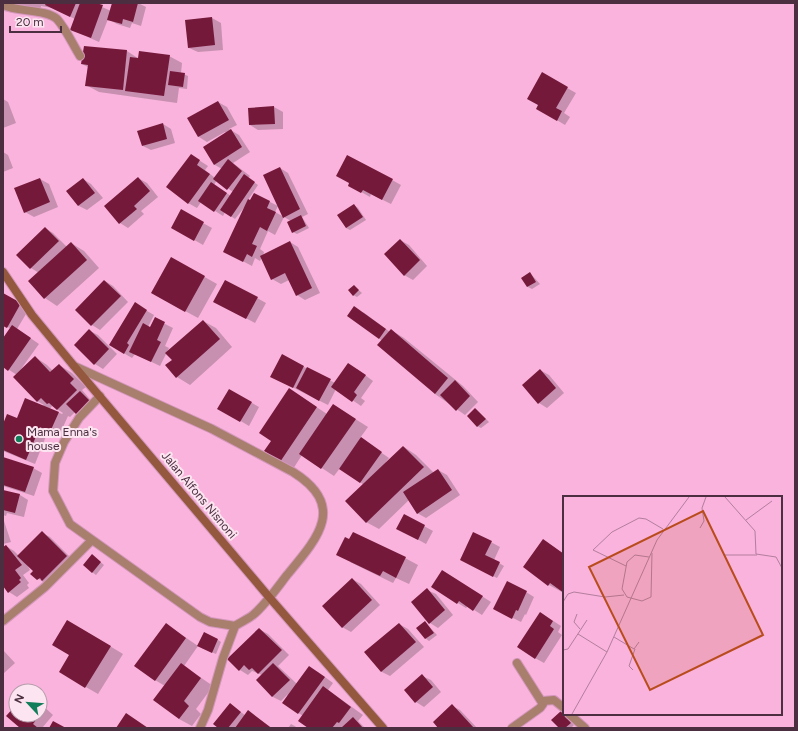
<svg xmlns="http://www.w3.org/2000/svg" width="798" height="731" font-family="Figtree,sans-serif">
<rect width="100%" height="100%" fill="#f9b3dc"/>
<path fill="#0003" fill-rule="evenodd" d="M10 3H93L111 11 113 3H138L146 7 141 26 132 23 130 28 117 24 108 19 99 42 72 30 75 19 52 8 41 6 40 12Z
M212 18 221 23 223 50 198 52 189 48Z
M127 51 139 59 169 56 182 63 181 73 188 76 187 89 179 88 177 103 99 92 86 85 88 67 82 64Z
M542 74 576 93 564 113 570 117 565 125 537 108 539 105Z
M3 99 8 102 16 123 3 128Z
M218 102 227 107 237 125 229 129 239 135 250 152 233 163 250 176 248 178 258 185 248 200 251 201 254 194 278 206 275 212 284 217 275 235 268 231 260 249 264 252 263 256 290 242 298 247 320 293 305 300 297 295 289 280 281 284 272 279 262 257 260 261 255 258 252 266 233 256 247 204 235 219 225 212 223 216 201 202 197 208 188 203 191 155 208 166 205 170 215 178 222 169 215 165 204 147 226 133 225 132 207 142 199 137 189 119ZM217 180 233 192 231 196 214 185Z
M274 107 283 112V129L258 130 250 125 249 109Z
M163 124 171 129 175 143 151 150 143 146Z
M3 152 8 155 13 168 3 172Z
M280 168 288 173 308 214 302 217 309 228 297 234 293 232 291 221 284 217Z
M138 178 147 183 158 197 141 211 144 214 128 228 120 223 105 206Z
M40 179 49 184 58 207 34 217 25 212 16 189Z
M83 179 91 184 103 198 87 210 79 206 67 191Z
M392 180 401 185 391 204 371 194 370 197 349 185Z
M354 205 358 208 366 220 350 230 346 228 339 216Z
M181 211 212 228 203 245 172 227Z
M45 228 53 233 67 247 71 243 84 251 99 268 57 306 45 298 30 281 39 273 31 268 18 255Z
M400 240 409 245 427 266 413 280 404 275Z
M171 258 217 284 198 318 152 293Z
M530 273 540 284 532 289 528 287 523 278Z
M105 281 113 286 128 302 100 330 92 325 76 310Z
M354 286 362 293 357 297 353 295Z
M3 295 29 309 17 329 39 344 21 369 35 357 47 365 53 371 59 365 72 373 86 387 82 390 94 404 75 412 70 417 68 416 59 436 48 431 35 464 3 451V427L44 405 37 401 17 375 3 366V339L11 329 3 324ZM52 406 63 413 62 414 50 409Z
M257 298 266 303 255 323 223 306Z
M135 304 154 315 148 327 151 328 155 319 173 328 165 346 169 348 160 366 135 354 132 358 110 345Z
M363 312 390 332 391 330 404 338 463 386 478 402 465 415 435 394 379 338Z
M203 321 216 328 232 347 190 385 177 377 167 366 173 360Z
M90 331 98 335 117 354 103 369 95 364Z
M304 367 335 383 357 369 373 381 361 398 365 401 361 406 336 389 328 405 280 381Z
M540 370 549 375 564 393 547 408 539 403Z
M289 389 327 414 333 405 368 427 360 438 389 458 385 463 404 447 416 455 434 473 438 470 447 475 460 495 426 518 417 513 409 500 379 529 366 522 364 485 340 468 334 476 302 455 293 469 281 461 272 441Z
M229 390 259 407 249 426 219 408Z
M476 409 489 422 481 428 477 426Z
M3 458 33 468 42 473 34 496 3 486Z
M3 491 20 495 28 500 24 517 7 513 6 516 3 515Z
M404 515 433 531 426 544 406 533Z
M3 518 11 542 3 544Z
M42 533 50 537 74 561 46 584 32 574 34 571 26 563 30 570 23 575 29 583 27 585 29 588 17 597 9 592 3 585V548L6 546 14 551 19 556Z
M474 533 500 547 494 560 504 566 497 578 487 573Z
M543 540 564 554V592H562L549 585 524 567Z
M92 555 104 565 96 575 92 572Z
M405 558 418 565 409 584 396 578 393 583 350 562Z
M443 571 491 602 482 615 468 606 466 608 432 587Z
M352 579 361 584 380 605 351 632 342 627Z
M427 590 436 594 453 615 438 628 430 623Z
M526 592 534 597 526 615 525 614 521 622 503 613Z
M541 613 561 626 558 632 562 635 544 663 535 658Z
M425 622 437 635 429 641 425 638Z
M166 624 198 646 184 666 213 686 196 709 201 714 192 726 179 719 165 686 155 680Z
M399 624 408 629 424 647 390 676 382 672 366 652Z
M80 628 123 654 98 694 60 672 70 655Z
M259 629 268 634 289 655 278 666 297 684 309 667 318 672 333 683 328 690 363 715 358 721 365 728H309L303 716 284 703 288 694 281 701 273 697 257 680 262 675 252 671 248 675 240 670 229 659Z
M218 640 221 642 216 654 202 648Z
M3 650 15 663 3 674Z
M422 676 431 680 441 692 424 707 416 702Z
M40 703 53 715 42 728H22L8 716 16 706V715H40Z
M230 705 245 715 256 717 272 728H219Z
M452 706 460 710 477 728H439Z
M561 712 574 725 571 728H560Z
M291 724 298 728H288Z"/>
<path fill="#75193b" d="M46 3H76L70 17 45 5Z
M80 3H96L103 5 91 38 70 30Z
M112 3H138L133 22 123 19 122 24 107 20Z
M212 17 215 45 188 48 185 20Z
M84 46 127 50 123 90 85 86 88 65 81 64Z
M139 51 170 55 164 96 125 91 130 57 138 58Z
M170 71 185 73 183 87 168 85Z
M542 72 568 87 556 108 562 111 557 121 536 109 538 105 527 99Z
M218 101 229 120 198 137 187 118Z
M274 106 275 124 249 125 248 108Z
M163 123 167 139 142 146 137 131Z
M231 129 242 147 214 165 203 147Z
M191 154 200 160 197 165 210 174 188 204 166 187Z
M347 155 393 179 382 200 363 190 361 193 348 186 349 183 336 176Z
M228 159 242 171 227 190 213 179Z
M280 167 300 209 283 218 263 175Z
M244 174 255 182 231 217 220 210Z
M138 177 150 191 134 206 137 209 119 224 104 206Z
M40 178 50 202 24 213 14 188Z
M83 178 95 193 78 206 66 191Z
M211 182 227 193 214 212 198 201Z
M254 193 270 201 267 208 276 212 267 231 260 227 252 244 257 246 252 257 247 254 243 262 223 252 248 199 250 200Z
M354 204 363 217 346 228 337 215Z
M181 209 204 222 194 241 171 228Z
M301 215 306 226 292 233 287 222Z
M45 227 59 241 30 269 16 255Z
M400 239 420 260 404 276 384 254Z
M290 241 312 288 296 296 285 273 271 280 260 256Z
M71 242 87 260 44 299 28 281Z
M171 257 205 276 185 312 151 293Z
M530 272 536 282 527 287 521 278Z
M104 280 121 296 91 326 75 310Z
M225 280 258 297 246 319 213 302Z
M354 285 359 290 353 296 348 290Z
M3 293 21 303 7 328 3 326Z
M135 302 147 310 127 343 129 345 124 354 109 345Z
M354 306 386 329 379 339 347 316Z
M155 317 165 322 157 340 161 342 151 362 129 352 143 323 150 327Z
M203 320 220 339 176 378 165 365 172 360 165 353Z
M12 325 31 338 8 371 3 367V338Z
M89 329 109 349 94 365 74 345Z
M391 329 448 378 435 394 377 345Z
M282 354 304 366 293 388 270 377Z
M35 356 50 372 59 364 74 379 70 383 77 390 57 410 49 403 47 404 41 398 37 402 13 377Z
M348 363 366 375 354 392 357 395 352 402 331 387Z
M307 367 331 379 319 401 296 388Z
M540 369 556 388 538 404 522 385Z
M455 380 470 396 456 411 440 395Z
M289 388 317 407 280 462 264 451 271 441 259 433Z
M229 389 252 402 240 422 217 409Z
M80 391 91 402 77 415 66 404Z
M25 398 59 412 50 432 40 427 26 460 3 450V424L7 414 17 418Z
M333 404 356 419 321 469 299 454Z
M475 408 486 419 477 427 467 416Z
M361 437 382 452 360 483 339 469Z
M403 446 424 467 366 523 345 501Z
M3 457 34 467 25 492 3 485Z
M438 469 452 490 417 514 403 492Z
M3 490 20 494 15 513 3 510Z
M404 514 425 525 418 540 396 529Z
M42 531 67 556 42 581 40 578 37 580 30 574 33 571 17 556Z
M353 532 406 557 396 578 383 571 380 576 336 555 345 537 349 539Z
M473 532 492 541 485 555 500 562 493 577 460 560Z
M543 539 564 554V593L550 583 548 586 523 567Z
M6 545 22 565 15 570 21 578 19 580 21 582 8 593 3 586V547Z
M92 554 101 562 92 573 83 565Z
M442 570 483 596 473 611 459 601 457 604 431 587Z
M352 578 372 600 342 628 322 606Z
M507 581 527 591 518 611 516 610 512 619 493 609Z
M427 588 445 610 429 624 411 602Z
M540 612 553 621 550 626 554 629 535 659 517 647Z
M67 620 111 646 85 688 59 672 69 655 52 645Z
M425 621 434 633 425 639 416 628Z
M166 623 186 638 155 681 134 666Z
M399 623 416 642 381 672 364 652Z
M259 628 282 650 258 674 252 668 249 670 244 665 239 671 227 659Z
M204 632 218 639 212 653 197 646Z
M181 663 201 678 184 701 189 706 179 719 153 700Z
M273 663 290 680 272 697 256 680Z
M309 666 325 677 298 714 282 703Z
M422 674 433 687 415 703 404 690Z
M323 686 351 707 339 723 337 722 332 728H308L298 721Z
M230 703 241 712 228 728H218L213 724Z
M452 704 474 728H438L433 722Z
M16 705V715H40V705L45 709 33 724 38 728H20L6 716Z
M248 710 270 727 269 728H235Z
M561 711 571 723 565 728H559L551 720Z
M126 713 148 728H116Z
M353 717 363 728H341Z
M53 721 66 728H49Z"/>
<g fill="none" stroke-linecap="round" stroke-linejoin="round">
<defs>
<path id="street" d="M3 5C17 12 46 9 57 19 66 29 73 45 80 56
M74 366 212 429 293 472C347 506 318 538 287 575 277 588 266 604 253 615 248 619 241 622 235 626L210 622 200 617 70 524 53 491 55 463 64 442 79 418 100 396
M3 621 45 587 92 540
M543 701 554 700 564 708
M569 714 585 728
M200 728 208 710 223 658 235 626
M512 728 540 708 543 704 517 663"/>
<path id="secondary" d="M3 272 32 315 74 366 269 597 383 728"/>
</defs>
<use href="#street" stroke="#d396ba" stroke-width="10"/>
<use href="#secondary" stroke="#d396ba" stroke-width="10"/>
<use href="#street" stroke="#a87e6d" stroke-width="8"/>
<use href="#secondary" stroke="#93583e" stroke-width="8"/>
</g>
<circle fill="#117d59" stroke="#fce5f1" stroke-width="1.5" cx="19" cy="439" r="4"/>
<g text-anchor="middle" stroke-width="4" stroke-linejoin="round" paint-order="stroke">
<g font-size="12" fill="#4b2f40" stroke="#fce5f1" text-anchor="start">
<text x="27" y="436">Mama Enna's<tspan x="27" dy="14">house</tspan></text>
</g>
<g font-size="12" fill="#4b2f40" stroke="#fce5f1">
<text transform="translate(199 495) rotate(50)" y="4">Jalan Alfons Nisnoni</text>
</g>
</g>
<g transform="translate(563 496)">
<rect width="219" height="219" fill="#f9b3dc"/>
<path fill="none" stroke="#b37e9e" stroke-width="1" d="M162 1 192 35 193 58 213 61 219 72M183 24 209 5M137 32 141 25 139 12 143 1M161 59H194M86 61 72 59 64 66 59 93 64 101 79 105 88 101 89 57M63 70 30 54 49 36 76 22 83 23 100 33M0 106 5 98 11 96 42 101 61 99M14 118 11 126 17 133M15 138 44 156M51 141 71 153 76 146M0 154 5 153 24 124M70 174 66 170 72 153M9 218 44 156 94 44 126 1"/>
<path fill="#b94c1c" fill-opacity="0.15" stroke="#b94c1c" stroke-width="2" d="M140 15 200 139 87 194 26 71Z"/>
<rect width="219" height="219" fill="none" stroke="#4b2f40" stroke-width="2"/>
</g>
<rect width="798" height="731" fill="none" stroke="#4b2f40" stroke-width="8"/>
<g transform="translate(28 703) rotate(296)"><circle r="19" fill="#fce5f1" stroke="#b59caa"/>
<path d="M0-3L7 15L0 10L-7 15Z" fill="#117d59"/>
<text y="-6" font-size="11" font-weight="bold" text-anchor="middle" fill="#4b2f40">N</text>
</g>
<path d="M10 26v6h51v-6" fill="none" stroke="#4b2f40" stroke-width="2"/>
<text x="16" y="26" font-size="12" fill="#4b2f40" stroke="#fce5f1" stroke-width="3" paint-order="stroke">20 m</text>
</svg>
